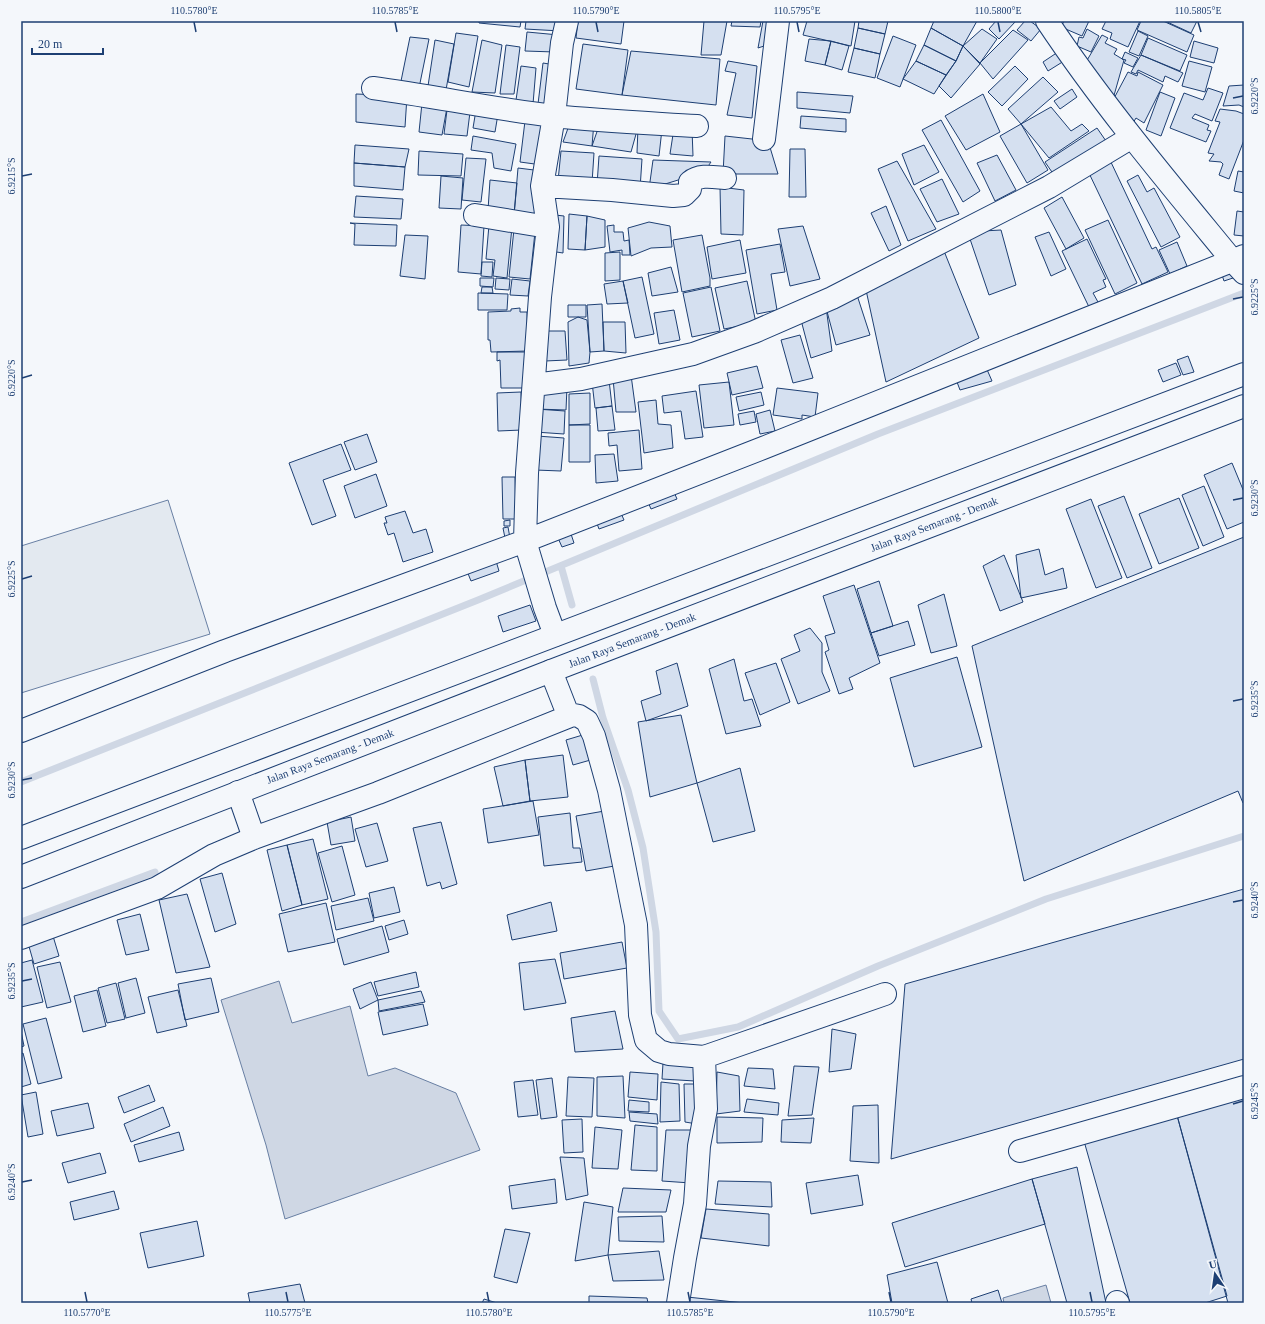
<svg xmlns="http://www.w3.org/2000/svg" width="1265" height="1324" font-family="'Times New Roman',serif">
<rect width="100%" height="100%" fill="#f4f7fb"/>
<path fill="#e3e9f0" stroke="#687fa3" d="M168 500 210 634 21 693V546Z"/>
<path fill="#cfd7e4" stroke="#687fa3" d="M279 981 292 1023 350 1006 368 1076 395 1068 456 1093 480 1150 285 1219 266 1145 221 1000Z
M1046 1285 1051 1303H1004L1003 1298Z"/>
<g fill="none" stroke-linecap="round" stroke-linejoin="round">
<path stroke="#cfd7e4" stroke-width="7" d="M561 566 572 605
M593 679 603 718 628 790 643 848 656 932 659 1011 678 1039 738 1027 878 966 1046 899 1244 836
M21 782 478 600 878 434 1244 293
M21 922 155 872"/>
</g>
<path fill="#d5e0f0" stroke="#1d3f73" d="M479 21H521L520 27 479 23Z
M526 21H561V31L525 29Z
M578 21H624L621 44 576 38Z
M704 21H727L721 55H701Z
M732 21H761L760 27 731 26Z
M763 21H772L767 45 758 48Z
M807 21H855L851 46 803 35Z
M859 21H888L885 34 858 28Z
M934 21H977L963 46 931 28Z
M996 21H1016L999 39 989 29Z
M1025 21H1030L1041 29 1031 41 1017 30Z
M1064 21H1089L1082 36 1061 27Z
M1106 21H1140L1128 47 1110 39 1112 33 1102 29Z
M1141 21H1163L1194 35 1187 52 1137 30Z
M1165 21H1197L1191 33Z
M858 28 885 34 880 54 854 48Z
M931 28 963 46 956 61 924 45Z
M982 29 997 39 980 63 963 46Z
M1087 29 1099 36 1091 52 1077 46 1079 37 1083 38Z
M1013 30 1028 40 993 79 980 63Z
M1138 31 1148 36 1139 56 1129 52Z
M527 32 559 35 555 52 525 51Z
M456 33 478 36 469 87 448 82Z
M1102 35 1108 38 1105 43 1117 49 1114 54 1124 60 1113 99 1083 67Z
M893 36 916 45 900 87 877 78Z
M410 37 429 39 419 88 400 86Z
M1148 38 1187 55 1180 71 1141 55Z
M809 39 831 41 825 65 805 61Z
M435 40 454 44 446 90 428 86Z
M482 40 502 45 495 93 472 92Z
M831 41 849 46 842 70 825 65Z
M1194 41 1218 48 1214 63 1190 57Z
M583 44 628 50 622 95 576 89Z
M506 45 520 47 514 94H500Z
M924 45 956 61 946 75 916 61Z
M963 46 980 64 951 98 939 86 956 61Z
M854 48 880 54 875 78 848 72Z
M631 51 720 59 716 105 622 95Z
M1058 52 1064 61 1048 71 1043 62Z
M1125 52 1138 58 1133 67 1124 63 1126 60 1122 59Z
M1141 55 1183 73 1178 82 1165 76 1163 82 1138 70 1136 74 1131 72Z
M728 61 757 66 752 118 727 115 736 73 725 71Z
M916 61 946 75 934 94 903 79Z
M1189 61 1212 67 1205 92 1182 86Z
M543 63 555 65 549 107 538 104Z
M521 66 536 68 533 104 516 100Z
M1015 66 1028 79 1002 106 988 92Z
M1128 72 1137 76 1138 72 1163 85 1144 123 1136 118 1133 123 1111 104Z
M1043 77 1058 92 1021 124 1008 109Z
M1244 85V107L1239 105 1223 106 1229 86Z
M1208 88 1223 93 1212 121 1195 114 1192 118 1209 125 1207 130 1211 131 1206 142 1170 128 1184 93 1203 100Z
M1072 89 1077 97 1060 109 1054 101Z
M797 92 853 96 850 113 797 108Z
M1160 92 1175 98 1161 136 1146 130Z
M356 94 407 96 405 127 356 122Z
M983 94 1000 132 966 150 945 116Z
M448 102 442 135 419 132 422 103Z
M448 102 471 104 467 136 444 134Z
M1051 107 1071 131 1082 124 1089 131 1049 158 1021 124Z
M1220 109 1236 111 1244 114V140L1229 179 1219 175 1223 164 1221 162 1209 161 1214 154 1208 153 1220 122 1215 121Z
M476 110 498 114 495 132 473 128Z
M801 116 846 119V132L800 128Z
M571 120 594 122 592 146 563 142Z
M941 120 980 191 963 202 922 130Z
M525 121 547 124 542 165 520 162Z
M600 123 638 127 631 152 592 146Z
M1021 124 1048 170 1027 183 1000 136Z
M638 127 662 129 659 156 637 153Z
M674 128 692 129 693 156 670 154Z
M1097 128 1106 141 1054 175 1045 162Z
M473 136 516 144 511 171 494 168 492 153 471 150Z
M725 136 752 139 769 144 778 174H723Z
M355 145 409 149 405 167 354 163Z
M924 145 939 172 914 185 902 154Z
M790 149H805L806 197H789Z
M419 151 463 154 461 176 418 175Z
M561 151 594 153 592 183 558 181Z
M997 155 1016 190 995 201 977 163Z
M599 156 642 159 640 189 597 185Z
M466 158 486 159 481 202 462 200Z
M1109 158 1152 249 1156 247 1168 272 1142 284 1087 169Z
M653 160 711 162 704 172 649 189Z
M897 161 936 229 908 241 878 169Z
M354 163 405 167 403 190 354 186Z
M518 168 542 171 537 218 514 215Z
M1238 171 1244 172V193L1234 191Z
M1138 175 1147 192 1154 188 1180 237 1161 247 1127 181Z
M441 176 463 178 461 209 439 208Z
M942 179 959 214 937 222 920 189Z
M490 180 517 183 514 215 488 210Z
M720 187 744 190 743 235 721 234Z
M356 196 403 199 401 219 354 217Z
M1062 197 1084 238 1066 249 1044 208Z
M886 206 901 245 889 251 871 213Z
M1237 211 1244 212V236L1234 235Z
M569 214 587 216 585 250 568 249Z
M555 215 564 216 563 253 550 251Z
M587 216 605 220V247L585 250Z
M1108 220 1137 283 1115 294 1085 230Z
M649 222 670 226 672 247 651 248 631 256 628 228Z
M350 223 397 225 396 246 354 245 355 224Z
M461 225 484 226 481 274 458 272Z
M489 225 512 227 507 278 493 276 495 260 486 259Z
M614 225V232H623L624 241 629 240 630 255H622V250L610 252 607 226Z
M803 226 820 279 790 286 778 229Z
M514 229 535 232 530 279 509 277Z
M1001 230 1016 285 989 295 970 239 983 231Z
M1049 232 1066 269 1051 276 1035 237Z
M405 235 428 236 425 279 400 276Z
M702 235 710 278V286L682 292 673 240Z
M1087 239 1106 279 1103 280 1106 287 1093 293 1098 302 1089 307 1062 251Z
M740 240 746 273 712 279 707 247Z
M1177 242 1187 266 1170 274 1159 250Z
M780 244 785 272 771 274 777 310 757 314 746 250Z
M944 251 979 338 886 382 866 290Z
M620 252V280L605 281V253Z
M482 262H493L492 277 481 276Z
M671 267 678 292 652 296 648 273Z
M1230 268 1233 278 1224 281 1221 272Z
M642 277 654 334 635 338 623 281Z
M480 278H494L493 287 480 286Z
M496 278 510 279 509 290 495 289Z
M512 279 530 281 528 296 510 295Z
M623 281 628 303 607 304 604 284Z
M747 281 756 323 724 329 715 288Z
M482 287H492L493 293H481Z
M711 287 720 331 692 337 683 293Z
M856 292 870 335 836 345 825 304Z
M478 293 508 294 507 310H478Z
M602 304 604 351 590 352 587 305Z
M568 305H586V317H568Z
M826 307 832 351 811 358 801 320Z
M520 308V312H527L528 351 491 352 490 340H488V312L511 311V309Z
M674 310 680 340 659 344 654 313Z
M578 317 587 320 590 352 589 363 569 366 568 322Z
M603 322H625L626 353 604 351Z
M544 331H565L567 360 545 361Z
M800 335 813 378 793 383 781 340Z
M497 352H526L527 388H501L500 360 497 361Z
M1188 356 1194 372 1183 375 1177 360Z
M1176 363 1181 375 1163 382 1158 370Z
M985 365 992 381 960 390 954 374Z
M757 366 763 388 732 395 727 373Z
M631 375 636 412H616L613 378Z
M609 380 612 406 595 408 592 382Z
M729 382 734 425 704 428 699 385Z
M567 387 566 410 536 409 538 390Z
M777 388 818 393 815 417 802 415V419L773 415Z
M696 391 703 437 685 439 681 411 664 413 662 396Z
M521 392 522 430 498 431 497 393Z
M761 392 764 405 739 411 736 397Z
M590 393V424L569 425V394Z
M656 400 658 424 671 425 673 448 644 453 638 402Z
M612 406 615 430 598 431 596 408Z
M536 409 565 411 564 434 535 432Z
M770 410 775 431 760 434 756 414Z
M754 411 756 422 740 425 738 414Z
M569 425H590V462H569Z
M639 430 642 469 619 471 617 445 609 446 608 433Z
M367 434 377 462 355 470 344 442Z
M537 436 564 438 561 471 535 470Z
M341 444 351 470 323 480 336 516 312 525 289 463Z
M614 454 618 481 596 483 595 455Z
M1232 463 1244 492V522L1227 529 1204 475Z
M376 474 387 506 355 518 344 486Z
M502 477H515L516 519H503Z
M1204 486 1224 537 1203 546 1182 495Z
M674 492 677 499 651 509 648 502Z
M1124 496 1152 568 1127 578 1098 506Z
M1179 498 1199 548 1159 564 1139 514Z
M1091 499 1122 578 1096 588 1066 509Z
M405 511 413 533 426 529 433 552 403 562 394 533 388 535 384 523H387L385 517Z
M620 511 624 520 599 529 596 521Z
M510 520V526H504V521Z
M508 527 510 538H505L503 528Z
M571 534 574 543 562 547 558 538Z
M1244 537V803H1243L1238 791 1024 881 972 646Z
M1039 549 1045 575 1063 568 1067 588 1021 598 1016 555Z
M1004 555 1023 602 1000 611 983 566Z
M496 561 499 571 471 581 467 571Z
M879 581 893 626 871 633 857 589Z
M854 585 880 663 849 678 853 689 839 694 825 652 829 650 825 636 835 633 823 596Z
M944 594 957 646 931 653 918 605Z
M530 605 536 621 503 632 498 616Z
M908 621 915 645 879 656 871 633Z
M810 628 822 643V672L830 691 798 704 781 659 800 651 794 635Z
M957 657 982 747 914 767 890 678Z
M734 659 744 701 752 699 761 726 726 734 709 669Z
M677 663 688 706 646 721 641 701 661 694 656 671Z
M776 663 790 702 760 715 745 673Z
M681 715 697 783 650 797 638 722Z
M586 734 594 759 573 765 566 740Z
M563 755 568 797 530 801 525 760Z
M525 760 530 801 503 806 494 767Z
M740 768 755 831 713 842 697 783Z
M533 801 539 835 488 843 483 809Z
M610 810 620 865 586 871 576 816Z
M570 813 573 848H580L582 862 544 866 538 817Z
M351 817 355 841 331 845 327 822Z
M441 822 457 884 442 889 440 882 427 886 413 828Z
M377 823 388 861 366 867 355 829Z
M313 839 328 899 302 905 287 845Z
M287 845 302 905 282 911 267 850Z
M342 846 355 895 332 902 318 853Z
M222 873 236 924 215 932 200 879Z
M394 887 400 912 374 918 369 893Z
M1244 889V1059L891 1159 905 984Z
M187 894 210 967 176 973 159 900Z
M368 898 374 921 336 930 331 906Z
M551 902 557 931 512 940 507 915Z
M326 903 335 942 288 952 279 914Z
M140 914 149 950 126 955 117 920Z
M404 920 408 934 389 940 385 926Z
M382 926 389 952 344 965 337 939Z
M53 936 59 956 34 964 28 943Z
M622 942 627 968 564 979 560 953Z
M555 959 566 1003 524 1010 519 963Z
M32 960 43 1002 21 1007V963Z
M60 962 71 1002 47 1008 37 967Z
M416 972 419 987 378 996 374 982Z
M136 978 145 1013 126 1018 118 983Z
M211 978 219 1012 185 1020 178 984Z
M371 982 378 1000 360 1009 353 989Z
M116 983 125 1019 107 1023 98 988Z
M97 990 106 1026 83 1032 74 996Z
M178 990 187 1026 157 1033 148 997Z
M421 991 425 1002 379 1011 378 1000Z
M423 1004 428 1025 383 1035 378 1012Z
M615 1011 623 1049 575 1052 571 1018Z
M46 1018 62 1078 38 1084 23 1024Z
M832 1029 856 1034 851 1069 829 1072Z
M21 1031 24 1046 21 1047Z
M23 1053 31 1084 21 1087V1054Z
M663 1063 697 1065 695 1081 662 1079Z
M794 1066 819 1067 812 1115 788 1116Z
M748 1068 773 1069 775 1089 744 1086Z
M630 1072 658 1074 657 1100 628 1097Z
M717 1072 739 1076 740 1111 716 1114Z
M623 1076 625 1118 597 1116V1077Z
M568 1077 594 1078 592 1117 566 1116Z
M552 1078 557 1117 541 1119 536 1080Z
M533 1080 538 1115 518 1117 514 1082Z
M661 1082 679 1084 680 1121 660 1122Z
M684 1084H698L697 1124 685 1122Z
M149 1085 155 1101 124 1113 118 1097Z
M1244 1087V1303H1228L1175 1108Z
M36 1092 43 1134 28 1137 21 1095Z
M747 1099 779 1103 778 1115 744 1112Z
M629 1100 649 1102V1112L628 1111Z
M88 1103 94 1128 57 1136 51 1111Z
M878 1105 879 1163 850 1161 853 1106Z
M163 1107 170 1126 131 1142 124 1124Z
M1175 1108 1227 1296 1205 1303H1130L1082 1134Z
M629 1112 657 1114 658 1124 630 1121Z
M717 1117 763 1118 762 1142 717 1143Z
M814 1118 811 1143 781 1142 782 1120Z
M582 1119 583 1152 564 1153 562 1120Z
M635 1125 657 1127V1171L631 1170Z
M595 1127 622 1130 618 1169 592 1168Z
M666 1130H691V1183L662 1181Z
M179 1132 184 1150 139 1162 134 1145Z
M100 1153 106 1173 68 1183 62 1163Z
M560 1157 584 1158 588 1195 566 1200Z
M1077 1167 1106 1303H1067L1032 1179Z
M858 1175 863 1205 811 1214 806 1183Z
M555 1179 557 1203 512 1209 509 1186Z
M1032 1179 1045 1224 905 1267 892 1223Z
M718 1181 771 1182 772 1207 715 1204Z
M623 1188 671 1190 666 1212H618Z
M114 1191 119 1209 74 1220 70 1202Z
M584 1202 613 1207 608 1255 575 1261Z
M706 1209 769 1214V1246L701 1238Z
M662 1216 664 1242 619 1241 618 1217Z
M197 1221 204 1256 148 1268 140 1233Z
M505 1229 530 1233 517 1283 494 1277Z
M659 1251 664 1280 613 1281 608 1255Z
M937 1262 948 1303H892L887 1275Z
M300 1284 305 1303H250L248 1293Z
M998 1290 1002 1303H972L971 1299Z
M589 1296 647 1298 648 1303H589Z
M687 1297 744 1303H687Z
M484 1299 497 1303H482Z"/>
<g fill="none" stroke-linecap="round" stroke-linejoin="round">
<defs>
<path id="minor" d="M1047 21C1103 105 1168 182 1232 260L1244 273
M373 88C433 96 493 109 554 116 601 121 649 123 697 126
M764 139 778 21
M542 186 612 190 673 196 684 195 690 189V182C700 174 713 177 725 178
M475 215 548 227
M534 385 581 379 693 354 754 332 832 298 1049 187 1132 137
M555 635 545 608 525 541 527 473 540 297 548 227 542 186 554 116 562 43 567 21
M551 671 567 712 570 716
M21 731 225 651 525 541 763 448 1244 256
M238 792 254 838
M21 938 157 888 214 855 254 838 378 793 570 716 574 715 579 716 587 721 594 736 609 790 636 925 640 1015 646 1040 659 1051 669 1054 704 1057 706 1109 699 1146 695 1204 685 1258 678 1303
M704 1057 885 994
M1020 1151 1244 1087
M1117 1302 1118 1303"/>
<path id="highway" d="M21 838 1244 374
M21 877 551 671 1244 406"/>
</defs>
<use href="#minor" stroke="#1d3f73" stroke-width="24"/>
<use href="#highway" stroke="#1d3f73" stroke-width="24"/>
<use href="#minor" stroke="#f4f7fb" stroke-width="22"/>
<use href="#highway" stroke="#f4f7fb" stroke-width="22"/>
</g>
<path fill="none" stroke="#1d3f73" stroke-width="1.5" d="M194 22 196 32M395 22 397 32M596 22 598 32M797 22 799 32M998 22 1000 32M1198 22 1201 32M1233 98 1243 96M22 176 32 174M1233 299 1243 297M22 378 32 375M1233 500 1243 498M22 579 32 576M1233 701 1243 699M22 780 32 778M1233 902 1243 900M22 981 32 979M1233 1104 1243 1101M22 1182 32 1180M85 1292 87 1302M286 1292 288 1302M487 1292 489 1302M688 1292 690 1302M889 1292 891 1302M1090 1292 1092 1302"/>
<g text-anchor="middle" stroke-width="3" stroke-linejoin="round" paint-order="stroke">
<g font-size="11" fill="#1d3f73" stroke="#f4f7fb">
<text transform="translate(934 524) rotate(-21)" y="4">Jalan Raya Semarang - Demak</text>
<text transform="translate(632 640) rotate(-21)" y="4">Jalan Raya Semarang - Demak</text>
<text transform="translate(330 756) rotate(-21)" y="4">Jalan Raya Semarang - Demak</text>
</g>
</g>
<rect width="1265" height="1324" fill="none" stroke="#f4f7fb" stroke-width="44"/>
<g transform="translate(1215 1274) rotate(347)" stroke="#f4f7fb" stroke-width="3" paint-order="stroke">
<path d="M0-3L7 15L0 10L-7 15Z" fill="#1d3f73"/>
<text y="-6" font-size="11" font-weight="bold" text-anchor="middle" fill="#1d3f73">U</text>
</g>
<path d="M32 48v6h71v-6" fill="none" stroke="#1d3f73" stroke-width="2"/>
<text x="38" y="48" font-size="12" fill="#1d3f73" stroke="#f4f7fb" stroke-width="3" paint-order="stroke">20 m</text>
<rect x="22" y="22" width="1221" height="1280" fill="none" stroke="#1d3f73" stroke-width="1.5"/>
<g font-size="10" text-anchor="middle" fill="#1d3f73">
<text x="194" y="14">110.5780°E</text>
<text x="395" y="14">110.5785°E</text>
<text x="596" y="14">110.5790°E</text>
<text x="797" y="14">110.5795°E</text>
<text x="998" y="14">110.5800°E</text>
<text x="1198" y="14">110.5805°E</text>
<text transform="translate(1254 96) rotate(-90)" y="4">6.9220°S</text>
<text transform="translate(11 176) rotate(-90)" y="4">6.9215°S</text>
<text transform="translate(1254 297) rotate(-90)" y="4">6.9225°S</text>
<text transform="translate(11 378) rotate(-90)" y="4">6.9220°S</text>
<text transform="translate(1254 498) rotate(-90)" y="4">6.9230°S</text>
<text transform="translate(11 579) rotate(-90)" y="4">6.9225°S</text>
<text transform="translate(1254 699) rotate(-90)" y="4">6.9235°S</text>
<text transform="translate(11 780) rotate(-90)" y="4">6.9230°S</text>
<text transform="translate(1254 900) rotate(-90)" y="4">6.9240°S</text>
<text transform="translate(11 981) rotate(-90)" y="4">6.9235°S</text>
<text transform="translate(1254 1101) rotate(-90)" y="4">6.9245°S</text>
<text transform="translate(11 1182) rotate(-90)" y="4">6.9240°S</text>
<text x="87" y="1316">110.5770°E</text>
<text x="288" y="1316">110.5775°E</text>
<text x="489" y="1316">110.5780°E</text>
<text x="690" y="1316">110.5785°E</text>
<text x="891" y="1316">110.5790°E</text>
<text x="1092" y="1316">110.5795°E</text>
</g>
</svg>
